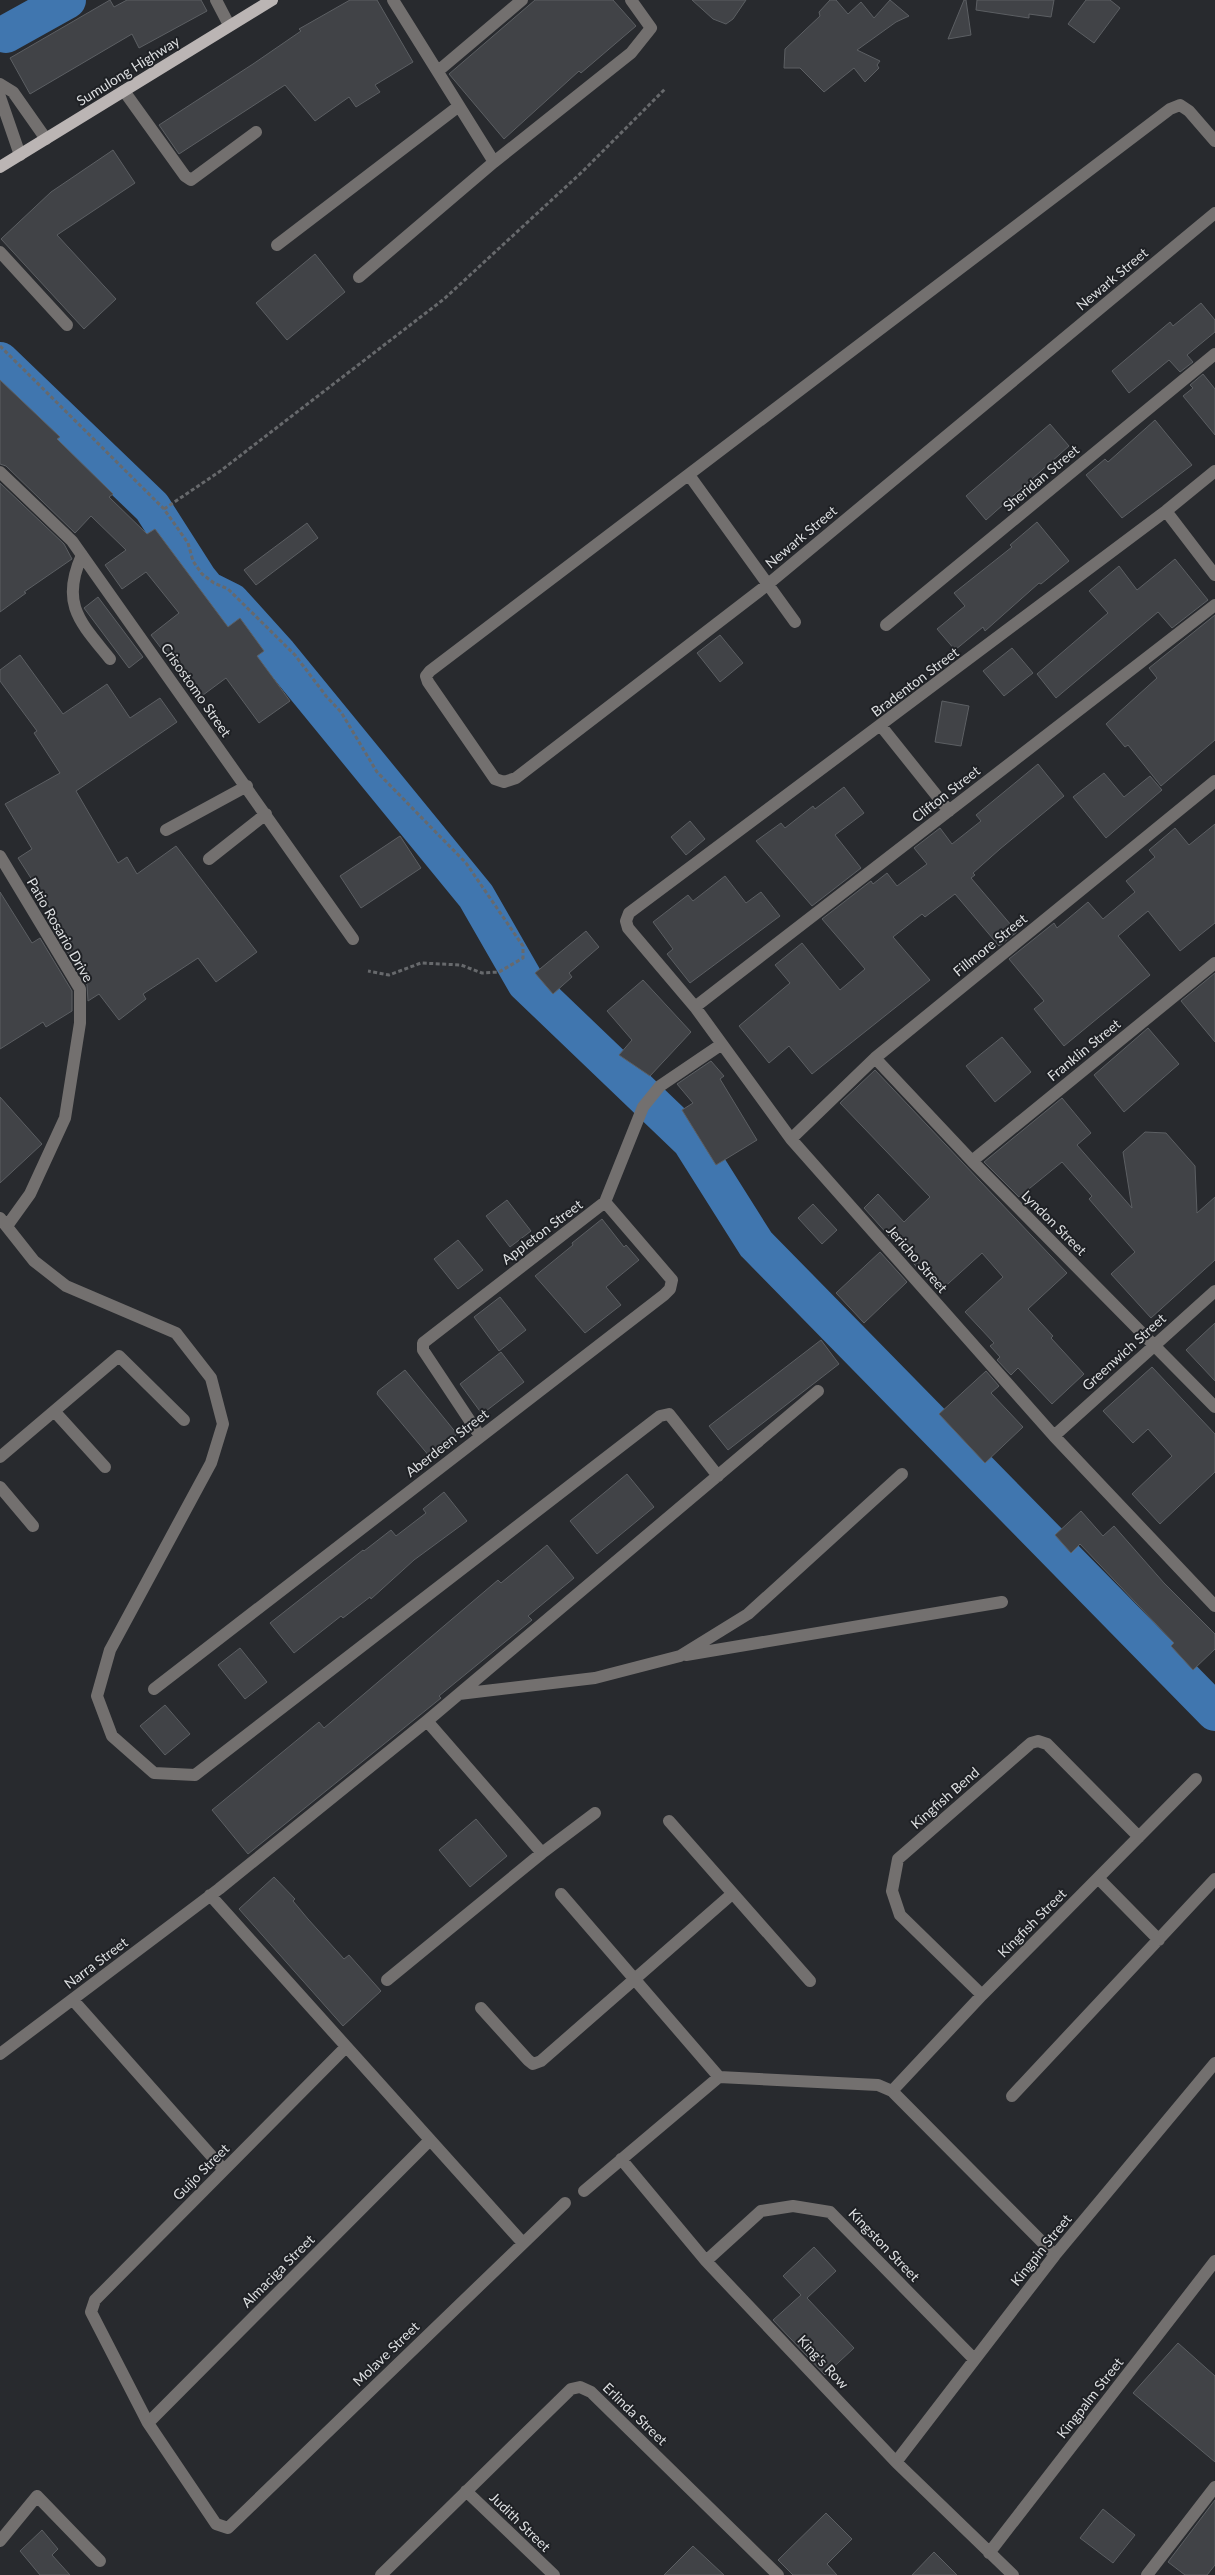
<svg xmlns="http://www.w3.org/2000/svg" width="1215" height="2575" font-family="Lato,sans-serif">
<rect width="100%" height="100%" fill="#282a2e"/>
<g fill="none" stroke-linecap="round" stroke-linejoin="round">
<path stroke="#4076af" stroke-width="38" d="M6 34 67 0
M0 361 152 507 198 579 207 590 231 602 278 654 476 896 526 983 691 1141 756 1244 1215 1712"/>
</g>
<path fill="#414347" stroke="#5c5f63" d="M110 0 114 7 127 0H201L207 11 139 48 132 34 30 94 10 58Z
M350 0H377L413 62 375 85 380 92 356 107 349 97 315 121 285 85 179 154 159 125 253 64 301 31 299 29Z
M535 0H613L636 26 581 73 579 71 504 139 449 74Z
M692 0H746L733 19 726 24 713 19Z
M830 0H836L848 14 861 2 874 18 890 0 909 16 896 22 857 50 880 61 877 65 879 68 865 82 854 68 824 92 800 68H784L785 49 820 16 819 12Z
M964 0H966L971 35 948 39Z
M977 0H1054L1051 17 1029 14V18L976 10Z
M1086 0H1110L1120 8 1094 43 1068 24Z
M113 150 135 183 57 235 116 299 84 329 1 239 51 192Z
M315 254 345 292 287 340 256 303Z
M1201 303 1215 320V332L1187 355 1193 362 1180 372 1169 360 1129 393 1112 371 1170 322 1173 326Z
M1203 374 1215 389V435L1183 396 1193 388 1190 385Z
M0 380 60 437 57 439 113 494 109 497 147 534 155 529 228 627 240 618 264 651 257 656 290 701 259 723 226 678 199 698 151 635 179 613 146 572 122 589 105 565 126 550 91 516 75 533 6 466 0 464Z
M1155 420 1192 465 1122 518 1086 475 1105 459 1108 462Z
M1050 424 1069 446 986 520 966 496Z
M0 483 64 544 72 559 24 592 26 593 0 612Z
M1037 522 1069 561 1041 584 1039 583 985 631 983 627 955 650 937 629 965 606 954 593 1012 547 1010 545Z
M307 523 318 538 256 585 244 570Z
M1175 559 1208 600 1172 628 1158 612 1056 698 1037 674 1108 613 1089 591 1119 566 1137 590Z
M98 597 143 657 129 668 84 608Z
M1215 615V740L1161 786 1128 745 1125 747 1106 724 1157 678 1149 668Z
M720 635 743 663 720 682 697 653Z
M1012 648 1033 673 1004 696 983 671Z
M20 655 63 714 107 684 130 718 160 698 177 722 76 791 118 863 127 857 137 874 176 846 257 952 216 982 198 958 143 994 146 999 119 1020 99 994 88 1001 87 985 54 929 61 925 18 858 32 849 5 804 60 773 34 733 37 731 0 681V670Z
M942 701 969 706 961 746 935 742Z
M1038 764 1064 796 1000 849 973 873 975 875 971 878 1017 932 999 946 955 894 925 917 922 914 893 937 930 980 812 1074 789 1046 769 1063 739 1026 790 983 775 965 802 943 840 990 865 969 822 919 871 881 873 884 887 873 897 886 927 864 914 848 940 828 952 844 981 821 976 815Z
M1104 773 1124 797 1150 776 1162 790 1106 838 1073 797Z
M844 787 864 813 835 835 861 868 812 906 756 841 781 823 785 828 813 806 815 809Z
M690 821 705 839 686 855 671 837Z
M1215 824V923L1180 951 1148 911 1118 936 1150 975 1064 1046 1034 1009 1044 1001 1009 959 1054 923 1057 928 1088 902 1103 919 1135 892 1126 881 1155 857 1149 850 1175 828 1189 845Z
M400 836 421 868 361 908 340 876Z
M725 876 746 903 761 892 780 916 690 983 667 954 673 949 653 922 688 895 693 901Z
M0 892 32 943 40 938 72 991V1011L46 1027 43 1022 0 1049Z
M586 931 599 947 569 973 572 977 553 994 535 973Z
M1215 973V1042L1181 1001Z
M643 980 691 1032 650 1076 619 1055 632 1040 607 1011Z
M1148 1028 1179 1064 1124 1112 1094 1075Z
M1002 1037 1031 1072 995 1102 966 1066Z
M711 1061 724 1076 720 1079 757 1140 716 1165 682 1110 693 1103 677 1084Z
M875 1070 1067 1273 1028 1309 1053 1336 1051 1338 1084 1374 1052 1404 1018 1368 1011 1375 997 1360 1000 1357 990 1346 994 1343 965 1312 1003 1277 982 1253 939 1292 864 1208 878 1194 904 1222 930 1197 840 1103Z
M0 1097 42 1144 0 1183Z
M1062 1098 1091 1133 1077 1145 1132 1208 1123 1152 1145 1132 1166 1133 1195 1166 1197 1213 1215 1197V1260L1151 1318 1111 1274 1135 1252 1089 1199 1092 1196 1062 1162 1019 1197 984 1162Z
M507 1200 531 1231 510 1247 486 1216Z
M813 1204 837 1230 822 1244 798 1218Z
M602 1219 624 1247 626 1245 639 1260 606 1287 621 1305 585 1333 535 1276 573 1245 572 1243Z
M458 1240 483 1270 458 1289 434 1259Z
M880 1252 907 1282 864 1323 836 1293Z
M500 1297 526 1330 499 1351 474 1317Z
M1215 1323V1381L1186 1350Z
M821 1340 839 1364 728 1450 709 1426Z
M501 1352 524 1382 482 1414 460 1384Z
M1152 1367 1215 1434V1472L1160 1524 1132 1494 1172 1456 1148 1429 1133 1443 1103 1411Z
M405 1370 457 1434 430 1457 377 1394 378 1391Z
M986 1371 999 1386 991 1393 1023 1427 985 1463 939 1414Z
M627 1474 654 1507 597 1554 570 1521Z
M444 1492 467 1521 414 1560 371 1599 370 1597 343 1618 341 1616 294 1653 270 1623 363 1550 364 1551 391 1530 396 1536 426 1513 423 1509Z
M1081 1511 1103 1536 1114 1526 1164 1583 1215 1634V1649L1193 1670 1171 1646 1174 1643 1080 1544 1071 1553 1055 1535Z
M547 1545 574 1578 528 1616 532 1620 439 1696 441 1698 248 1854 212 1810 319 1722 324 1728 498 1580 501 1583Z
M240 1648 267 1682 245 1699 218 1665Z
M165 1705 190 1734 165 1755 140 1726Z
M476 1819 507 1856 470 1887 439 1850Z
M274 1877 295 1899 293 1901 308 1919 344 1959 349 1955 381 1991 343 2026 239 1909Z
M814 2247 836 2271 807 2298 854 2348 825 2375 773 2320 801 2295 783 2276Z
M1178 2343 1215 2376V2462L1133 2393Z
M1215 2500V2565L1207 2575H1185L1168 2562Z
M1103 2509 1135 2535 1113 2563 1080 2538Z
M826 2513 852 2539 827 2564 837 2575H793L778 2560Z
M42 2530 58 2549 52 2555 70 2575H40L20 2551Z
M693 2546 724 2575H664Z
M934 2552 957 2575H912Z"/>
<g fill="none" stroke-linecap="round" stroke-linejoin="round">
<path stroke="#67696c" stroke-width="3" stroke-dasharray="4 2.5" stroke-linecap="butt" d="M0 346 164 509 188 543 193 561 202 574 214 583 228 589 295 655 326 696 341 712 377 772 466 863 523 946V958L499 972 482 973 461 965 421 963 389 975 368 971
M164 509 219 472 444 299 582 172 665 89"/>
<path stroke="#73706f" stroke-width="12" d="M216 0 229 25
M393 0 494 162 631 53 651 28 631 0
M438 71 522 0
M0 84 13 92 46 139
M124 91 185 176 191 180 256 132
M0 97 20 155
M1215 141 1189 111 1180 105 1170 109 430 671 426 676 428 682 495 779 504 782 516 778 767 585 1215 213
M277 245 459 106
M0 252 67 325
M359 277 494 162
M1215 471 1166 511 629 913 626 921 628 928 695 1007 791 1139 1054 1436 1215 1606
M0 472 72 541 353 939
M689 475 795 622
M1166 511 1215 575
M82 555C60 604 80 622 110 659
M886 625 1215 354
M881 726 949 811
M166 830 247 786
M0 856 80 989V1023L65 1118 30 1194 7 1226
M209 859 266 814
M695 1007 1215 605
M875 1058 972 1161 1215 1407
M791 1139 875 1058 1215 781
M972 1161 1215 963
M0 1218 34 1261 66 1286 176 1333 211 1378 223 1424 211 1463 110 1650 97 1696 112 1736 154 1773 195 1775 660 1416 669 1414 718 1476
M55 1412 105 1467
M480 1436 423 1350V1343L605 1202 643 1107 660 1086 722 1044
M1054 1436 1215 1291
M0 1457 119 1356 184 1420
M0 1487 33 1526
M686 1655 1002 1602
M154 1689 664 1295 670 1289 672 1280 605 1202
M459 1694 595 1678 680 1656 748 1614 902 1474
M427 1721 542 1853
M669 1821 810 1981
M1098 1878 1159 1940
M561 1894 719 2077 878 2085 892 2091 1055 2255
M210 1895 522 2242
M387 1980 542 1853 595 1813
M982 1995 900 1915 892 1891 898 1859 1031 1743 1038 1741 1047 1744 1139 1837
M73 2000 224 2170
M481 2008 528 2060 533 2064 541 2061 732 1894
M346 2047 95 2300 91 2312 148 2423 216 2524 228 2528 565 2203
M0 2054 219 1889 427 1721 818 1391
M892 2091 982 1995 1196 1779
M1012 2096 1215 1879
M621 2159 706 2261 896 2462 1013 2575
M584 2191 719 2077
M706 2261 761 2211 793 2206 830 2212 974 2359
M148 2423 430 2140
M896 2462 1055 2255 1215 2063
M466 2491 554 2575
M0 2541 37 2496 100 2561
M989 2553 1215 2261
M381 2575 571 2389 580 2387 591 2392 778 2575
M1147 2575 1215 2487"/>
<path stroke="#bbb5b4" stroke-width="12" d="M0 167 272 0"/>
</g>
<g text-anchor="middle" stroke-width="4" stroke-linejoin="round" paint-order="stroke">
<g font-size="14" fill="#dddfe1" stroke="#1f2125">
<text transform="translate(128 71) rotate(-32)" y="5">Sumulong Highway</text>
<text transform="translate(1112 279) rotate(-40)" y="5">Newark Street</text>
<text transform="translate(1041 478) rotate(-40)" y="5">Sheridan Street</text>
<text transform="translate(801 537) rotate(-40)" y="5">Newark Street</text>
<text transform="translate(915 682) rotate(-37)" y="5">Bradenton Street</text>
<text transform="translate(196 690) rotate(55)" y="5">Crisostomo Street</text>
<text transform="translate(946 794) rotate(-38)" y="5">Clifton Street</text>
<text transform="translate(60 930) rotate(60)" y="5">Patio Rosario Drive</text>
<text transform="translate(990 945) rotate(-39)" y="5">Fillmore Street</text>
<text transform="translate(1084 1050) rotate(-39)" y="5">Franklin Street</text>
<text transform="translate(1054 1223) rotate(45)" y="5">Lyndon Street</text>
<text transform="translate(542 1232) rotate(-37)" y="5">Appleton Street</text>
<text transform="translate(917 1259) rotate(49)" y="5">Jericho Street</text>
<text transform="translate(1124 1352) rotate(-42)" y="5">Greenwich Street</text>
<text transform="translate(447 1443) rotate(-38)" y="5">Aberdeen Street</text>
<text transform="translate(945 1798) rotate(-41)" y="5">Kingfish Bend</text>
<text transform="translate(1032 1923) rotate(-45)" y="5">Kingfish Street</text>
<text transform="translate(96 1963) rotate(-37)" y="5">Narra Street</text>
<text transform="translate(201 2172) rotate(-45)" y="5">Guijo Street</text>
<text transform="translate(884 2245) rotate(46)" y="5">Kingston Street</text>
<text transform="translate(1041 2250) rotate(-51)" y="5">Kingpin Street</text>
<text transform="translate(278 2271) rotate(-45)" y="5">Almaciga Street</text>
<text transform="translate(386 2354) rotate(-44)" y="5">Molave Street</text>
<text transform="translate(823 2362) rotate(47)" y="5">King's Row</text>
<text transform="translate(1090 2398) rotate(-52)" y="5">Kingpalm Street</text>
<text transform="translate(635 2414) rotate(44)" y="5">Erlinda Street</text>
<text transform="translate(520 2522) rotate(44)" y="5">Judith Street</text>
</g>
</g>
</svg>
